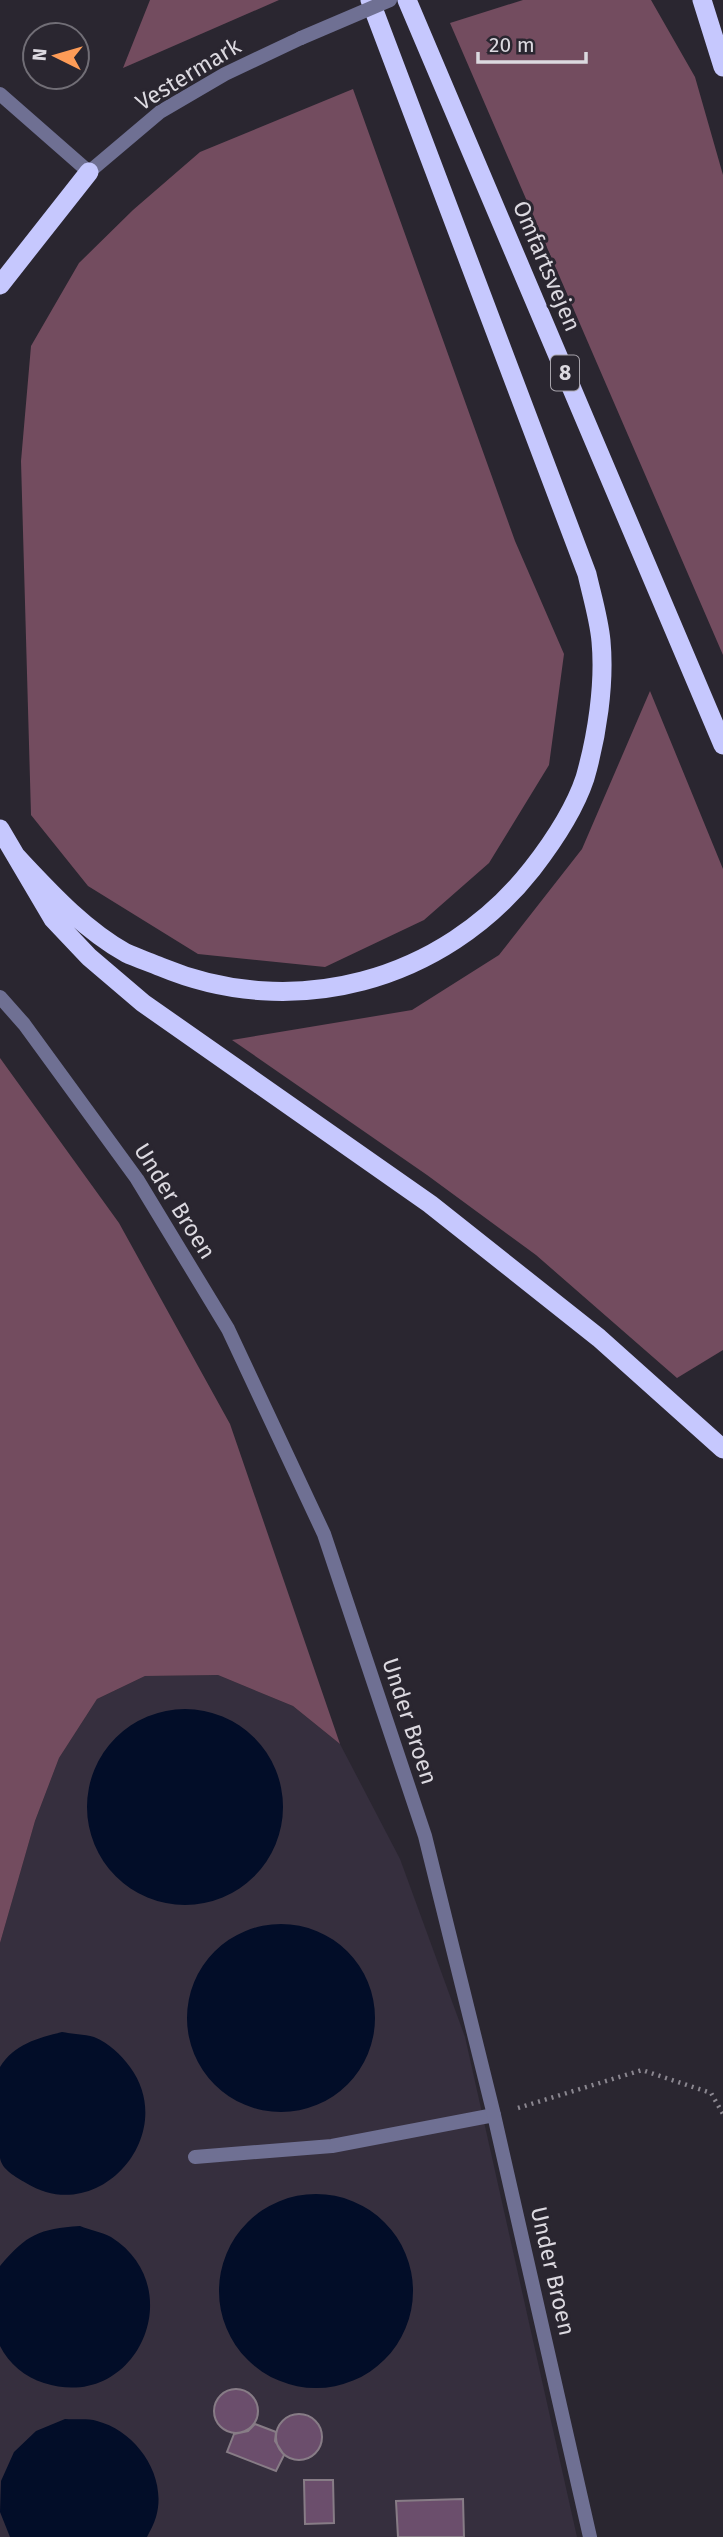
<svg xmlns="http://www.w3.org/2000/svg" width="723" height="2537" font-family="'Fira Sans',sans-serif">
<rect width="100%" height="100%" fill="#2a2630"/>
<path fill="#362f3e" d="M218 1675 293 1706 340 1744 400 1859 465 2037 577 2537H0V1943L35 1821 59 1758 97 1699 145 1676Z"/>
<path fill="#734c5f" d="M150 0H279L123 68Z
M523 0H651L695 77 723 175V655L450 23Z
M353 89 515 541 564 654 549 765 489 863 424 920 325 967 198 954 88 886 31 815 21 461 31 346 79 263 133 210 200 152Z
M650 691 723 869V1350L677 1378 536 1255 427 1175 232 1040 412 1010 499 955 582 849Z
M0 1058 119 1223 230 1424 340 1744 293 1706 218 1675 145 1676 97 1699 59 1758 35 1821 0 1943Z"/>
<path fill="#020d28" d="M87 1807a98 98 0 1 1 196 0a98 98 0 1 1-196 0Z
M187 2018a94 94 0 1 1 188 0a94 94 0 1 1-188 0Z
M62 2032C72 2034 84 2034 94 2037 109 2043 121 2055 130 2067 180 2135 98 2228 26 2183 16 2177 2 2170 0 2158 0 2149 0 2139 0 2131 0 2110 0 2088 0 2067 14 2044 38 2038 62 2032Z
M219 2291a97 97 0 1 1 194 0a97 97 0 1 1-194 0Z
M80 2226C90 2230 102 2232 111 2237 192 2288 136 2413 44 2383 25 2377 9 2364 0 2346V2266C27 2234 39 2229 80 2226Z
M65 2419C75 2420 88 2418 97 2421 136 2431 168 2476 156 2517 154 2524 150 2531 147 2537H10L0 2512 1 2481 14 2452 36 2431Z"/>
<path fill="#6b4e6c" stroke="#877c86" stroke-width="2" d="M214 2411a22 22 0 1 1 44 0a22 22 0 1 1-44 0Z
M276 2437a23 23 0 1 1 46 0a23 23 0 1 1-46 0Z
M255 2424 276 2432 275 2441 284 2455 276 2471 227 2452 234 2434 248 2431Z
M304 2480H333L334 2523 305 2524Z
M463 2499 464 2537H398L396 2501Z"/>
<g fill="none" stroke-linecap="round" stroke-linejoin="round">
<path stroke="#8b8790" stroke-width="4.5" stroke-dasharray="2 5" stroke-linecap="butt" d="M518 2108 642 2070 711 2093 723 2114"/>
<path stroke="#6f7093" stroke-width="14" d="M195 2157 332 2146 494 2115"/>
<path stroke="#6f7093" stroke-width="14" d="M0 94 89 172 160 112 225 74 301 38
M0 997 24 1024 137 1179 228 1329 324 1534 425 1836 494 2115 590 2537"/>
<path stroke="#c6c8fe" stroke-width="19" d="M407 0 723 745
M702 0 723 67
M0 285 89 172
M0 829 53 919 89 957 143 1003 430 1204 599 1338 723 1449
M15 855C49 891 82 928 126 953 137 958 149 962 161 967 293 1022 443 982 532 869 553 842 574 811 585 778 597 736 605 684 601 641 599 619 592 596 587 574L370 0"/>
<path stroke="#6f7093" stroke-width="14" d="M301 38 390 0"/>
</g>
<g text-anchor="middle" stroke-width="6" stroke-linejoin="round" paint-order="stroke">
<rect fill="#2a2630" stroke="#a7a3ab" stroke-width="2" x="551" y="355.5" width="28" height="35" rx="5"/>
<g font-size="21" font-weight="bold" fill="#dcd9e0">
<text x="565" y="380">8</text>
</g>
<g font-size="23" fill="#dcd9e0" stroke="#2a2630">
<text transform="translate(188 74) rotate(-31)" y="8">Vestermark</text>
<text transform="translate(547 266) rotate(67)" y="8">Omfartsvejen</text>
<text transform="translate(175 1201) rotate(58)" y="8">Under Broen</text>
<text transform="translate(410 1721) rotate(72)" y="8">Under Broen</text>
<text transform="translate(553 2271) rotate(77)" y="8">Under Broen</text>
</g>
</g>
<g transform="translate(56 56) rotate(275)"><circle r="33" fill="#2a2630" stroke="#716e76" stroke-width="2"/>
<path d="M0-5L12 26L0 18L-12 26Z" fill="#fe9c57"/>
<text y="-10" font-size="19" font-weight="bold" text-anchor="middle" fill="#dcd9e0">N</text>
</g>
<path d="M478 52v10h108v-10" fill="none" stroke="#dcd9e0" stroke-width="3.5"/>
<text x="489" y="52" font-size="21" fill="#dcd9e0" stroke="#2a2630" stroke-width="5" paint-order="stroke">20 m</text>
</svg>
